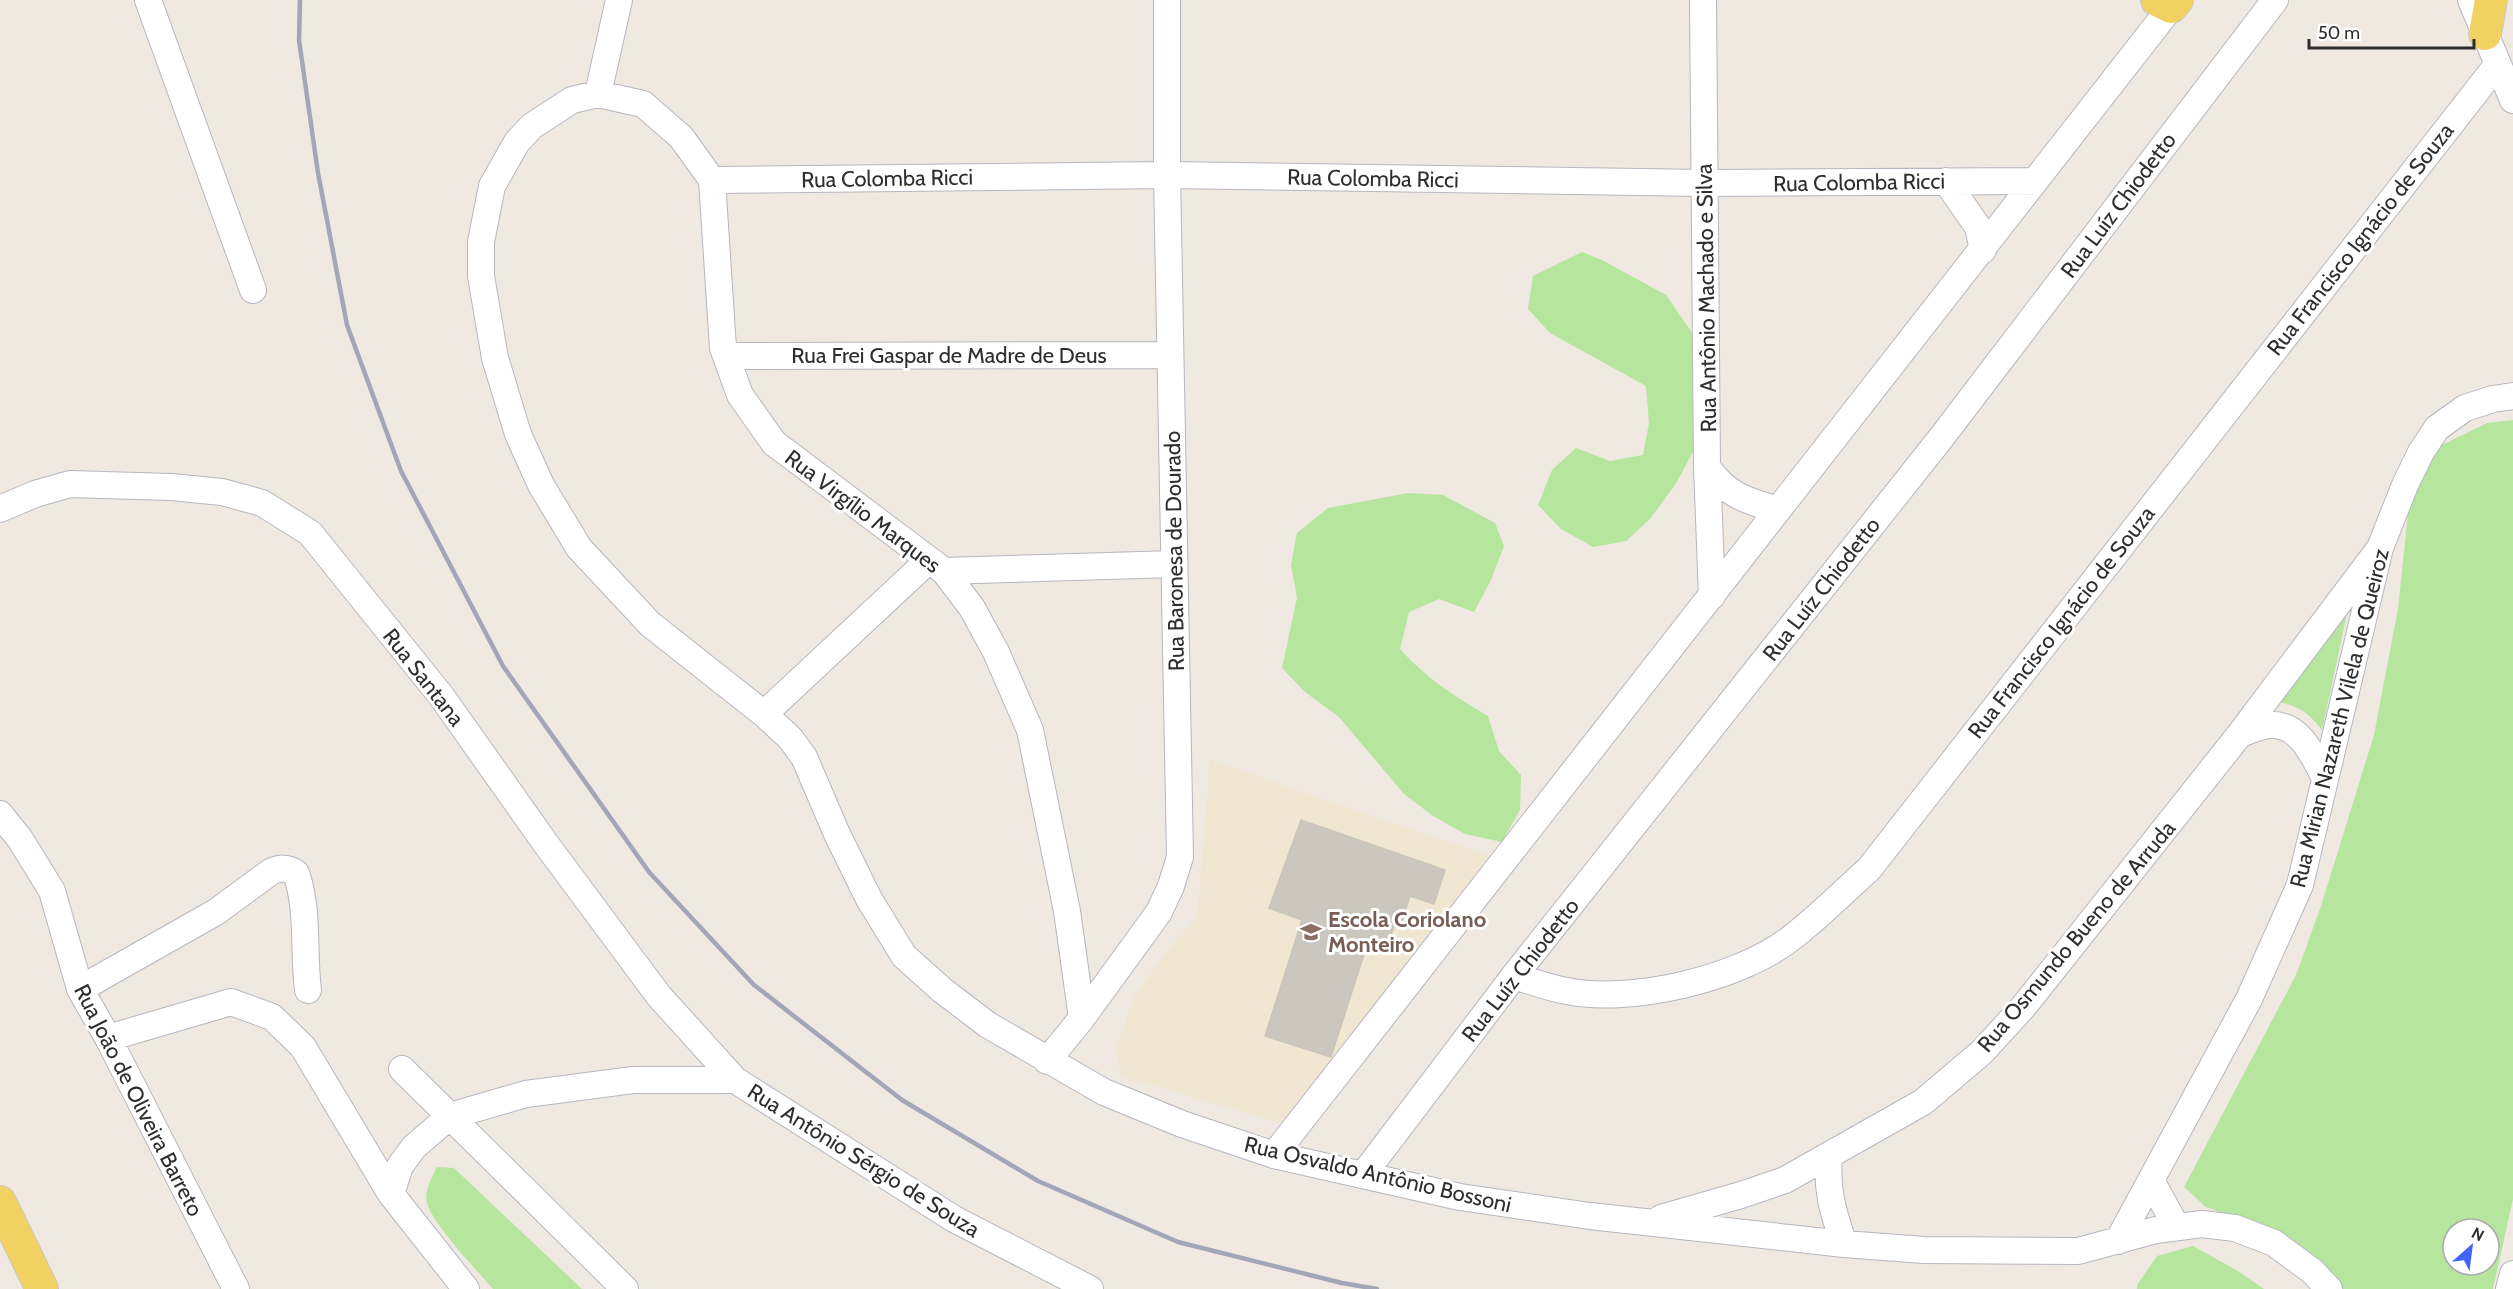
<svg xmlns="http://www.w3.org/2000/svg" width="2513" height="1289" font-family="Cabin,sans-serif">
<rect width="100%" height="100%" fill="#efe9e1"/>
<path fill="#f0e6d1" d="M1210 760 1495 858 1287 1125 1121 1076 1116 1048 1135 995 1171 946 1197 918Z"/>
<path fill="#b6e59e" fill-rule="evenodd" d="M1582 252 1602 260 1666 295 1706 353 1710 421 1675 485 1650 519 1626 541 1593 547 1561 529 1538 505 1552 470 1576 448 1610 461 1643 455 1649 423 1646 386 1550 333 1528 309 1533 276Z
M2513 420V1199L2493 1289H2343L2311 1257 2267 1229 2206 1207 2184 1187 2296 975 2321 906 2374 735 2398 609 2410 495 2438 447 2487 423ZM2453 1229H2489V1265H2453Z
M1408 493 1443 495 1495 523 1504 546 1491 580 1474 612 1439 599 1409 612 1400 649C1426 678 1455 697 1488 716L1499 751 1521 775 1520 810 1502 842 1465 834 1433 816 1404 794 1339 717 1305 692 1282 668 1297 598 1291 565 1297 533 1328 508Z
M2350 600 2322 730C2309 713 2298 705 2277 702Z
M437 1167 454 1168 582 1289H493C477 1270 433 1225 427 1203 424 1191 432 1177 437 1167Z
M2193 1246 2238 1271 2264 1289H2137V1285L2157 1256Z"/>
<path fill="#cbc7bf" stroke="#cbc5ba" stroke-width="1.5" d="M1301 820 1445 870 1434 904 1410 896 1402 921 1397 919 1386 949 1368 942 1331 1057 1265 1036 1302 920 1269 908Z"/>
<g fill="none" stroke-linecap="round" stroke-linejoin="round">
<defs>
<path id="minor" d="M148 0 253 290
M1703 0 1707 467 1712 596
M2471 0 2513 100
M598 94 619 0
M712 180 1167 175 1705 183 2034 181
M1946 181 1978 227 1983 250
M728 356 1170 355
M1707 467C1728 496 1745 500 1778 510
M0 509 35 494 70 484 171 487 222 492 262 503 310 533 442 697 546 844 659 996 735 1080
M944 571 1174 564
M764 714 929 560
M2240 734C2249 731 2259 726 2268 725 2299 722 2313 755 2325 778
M0 814 20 839 52 891 80 989 108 1038 236 1289
M1514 976C1531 981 1549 988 1567 991 1631 1004 1738 979 1790 939 1818 918 1843 892 1869 869L2497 65
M80 989 216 912 272 871C281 868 287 867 296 873 309 910 303 951 308 990
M1082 1018 1067 911 1030 730 996 652 972 608 944 571 774 443 740 395 723 348 712 180 681 137 643 104 598 94 572 100 532 126 517 142 492 186 481 242V276L495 358 518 434 541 485 579 548 650 624 764 714 790 738 804 757 837 834 869 899 904 956 942 990 988 1025 1104 1092 1182 1124 1274 1155 1460 1197 1590 1216 1844 1244 1924 1250 2078 1251 2156 1230 2202 1224 2235 1228 2274 1243 2312 1271 2329 1289
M108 1038 231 1002 272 1017 303 1047 391 1194 466 1289
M1047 1061 1082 1018 1159 912 1171 886 1180 857 1167 175V0
M402 1069 625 1289
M1274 1155 2171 7
M1829 1156C1826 1190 1833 1212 1844 1244
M1363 1175 1514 976 1941 438 2275 0
M2152 1182 2176 1226
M391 1194 400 1166 414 1147 450 1116 526 1094 633 1080H735L954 1219 1090 1289
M1661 1218 1741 1195 1785 1180 1923 1102 1982 1052 2024 1006 2240 734 2380 548
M2118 1241 2249 999 2300 885 2380 548 2405 485 2421 452 2437 428 2465 408 2493 399 2513 396
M2509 1289 2513 1274"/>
<path id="major" d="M2157 0 2171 7 2177 0
M2485 34 2491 0
M0 1202 42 1289"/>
</defs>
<use href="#minor" stroke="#b4b7c1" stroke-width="28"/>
<use href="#major" stroke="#c9c9c9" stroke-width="34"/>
<use href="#minor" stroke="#fff" stroke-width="26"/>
<use href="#major" stroke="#f2d163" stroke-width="32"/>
<path stroke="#a3a6b8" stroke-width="4.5" d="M300 0 299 40 318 173 347 325 401 471 503 666 649 872 754 985 902 1100 1038 1181 1178 1242 1342 1283 1377 1289"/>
</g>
<defs>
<symbol id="school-bare" viewBox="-9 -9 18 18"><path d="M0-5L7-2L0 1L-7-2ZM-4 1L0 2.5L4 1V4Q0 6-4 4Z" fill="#8d6e63" stroke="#fff" stroke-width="2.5" paint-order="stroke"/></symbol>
</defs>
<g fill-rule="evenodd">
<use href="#school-bare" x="1296" y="917" width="30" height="30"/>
</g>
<g text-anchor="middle" stroke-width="6" stroke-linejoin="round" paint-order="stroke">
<g font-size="22" fill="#2e2e2e" stroke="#fff">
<text transform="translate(887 178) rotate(-1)" y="8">Rua Colomba Ricci</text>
<text transform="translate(1373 178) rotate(1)" y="8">Rua Colomba Ricci</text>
<text transform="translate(1859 182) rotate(-1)" y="8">Rua Colomba Ricci</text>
<text transform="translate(2118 205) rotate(-53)" y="8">Rua Luíz Chiodetto</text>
<text transform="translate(2360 239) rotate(-52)" y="8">Rua Francisco Ignácio de Souza</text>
<text transform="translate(1706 298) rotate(-91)" y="8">Rua Antônio Machado e Silva</text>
<text x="949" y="363">Rua Frei Gaspar de Madre de Deus</text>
<text transform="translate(863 511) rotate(37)" y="8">Rua Virgílio Marques</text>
<text transform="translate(1174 551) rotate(-91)" y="8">Rua Baronesa de Dourado</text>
<text transform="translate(1821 589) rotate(-52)" y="8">Rua Luíz Chiodetto</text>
<text transform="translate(2061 622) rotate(-52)" y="8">Rua Francisco Ignácio de Souza</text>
<text transform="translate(424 677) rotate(52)" y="8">Rua Santana</text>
<text transform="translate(2339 718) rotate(-76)" y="8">Rua Mirian Nazareth Vilela de Queiroz</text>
<text transform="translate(2076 936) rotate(-50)" y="8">Rua Osmundo Bueno de Arruda</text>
<text transform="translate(1520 970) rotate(-52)" y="8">Rua Luíz Chiodetto</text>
<text transform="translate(139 1100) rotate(63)" y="8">Rua João de Oliveira Barreto</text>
<text transform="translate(864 1160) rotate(32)" y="8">Rua Antônio Sérgio de Souza</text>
<text transform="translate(1378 1174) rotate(13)" y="8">Rua Osvaldo Antônio Bossoni</text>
</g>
<g font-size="22" font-weight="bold" fill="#785e54" stroke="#fff" text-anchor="start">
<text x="1328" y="927">Escola Coriolano<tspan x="1328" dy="25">Monteiro</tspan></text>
</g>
</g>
<g transform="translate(2471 1247) rotate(28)"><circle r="28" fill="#ffffff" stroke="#ababab" stroke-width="1.5"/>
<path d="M0-4.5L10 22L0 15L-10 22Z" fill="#4264fb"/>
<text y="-9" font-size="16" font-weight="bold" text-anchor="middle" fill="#2e2e2e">N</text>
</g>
<path d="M2309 39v9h165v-9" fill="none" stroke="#2e2e2e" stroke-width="3"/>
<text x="2318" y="39" font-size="18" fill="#2e2e2e" stroke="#ffffff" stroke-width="4.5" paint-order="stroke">50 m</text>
</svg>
